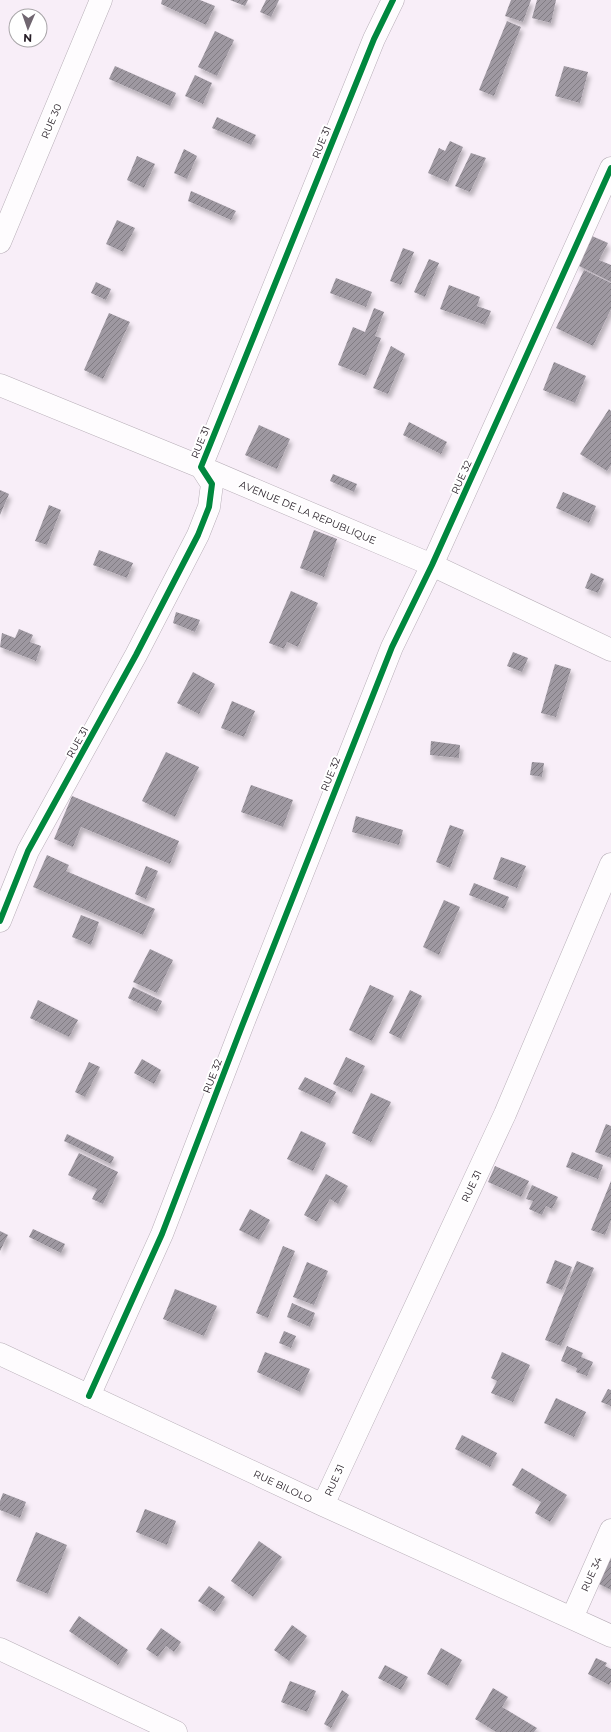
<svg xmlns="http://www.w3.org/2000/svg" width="611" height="1732" font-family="Montserrat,sans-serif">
<defs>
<pattern id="building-hatch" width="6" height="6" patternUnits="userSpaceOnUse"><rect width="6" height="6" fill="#9e98a1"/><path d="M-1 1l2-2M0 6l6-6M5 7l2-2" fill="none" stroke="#817b83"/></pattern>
<filter id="shadow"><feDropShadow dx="2.5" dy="4.5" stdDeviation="2" flood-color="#0004"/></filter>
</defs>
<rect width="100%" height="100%" fill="#f8eef8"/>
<path fill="url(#building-hatch)" filter="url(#shadow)" d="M162 0H200L215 6 206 25 161 4Z
M230 0H248L245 6Z
M266 0H279L271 17 260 12Z
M511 0H531L523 22 505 16Z
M537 0H556L551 23 532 18Z
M507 21 521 27 494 96 479 90Z
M215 31 234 40 217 76 198 67Z
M115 66 176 93 170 106 109 79Z
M564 66 588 72 580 103 555 96Z
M195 75 212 83 203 104 185 96Z
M217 117 256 135 251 145 212 128Z
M450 141 463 147 448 182 428 173 439 148 445 151Z
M184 149 197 156 187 179 174 173Z
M471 153 486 158 470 192 455 186Z
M137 156 155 164 144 188 127 180Z
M191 191 236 211 231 220 188 201Z
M117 220 135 228 123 252 106 244Z
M592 236 608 243 599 260 611 265V282L577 265Z
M403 248 414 252 401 285 390 281Z
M429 259 439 263 425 297 414 292Z
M584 270 611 283V309L593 346 556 328Z
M336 278 372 292 366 307 330 293Z
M96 282 111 289 106 300 91 293Z
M449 285 480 297 477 306 491 311 485 325 440 309Z
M374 308 384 312 375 336 381 338 366 376 338 365 353 327 365 332Z
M109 313 130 322 103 379 84 370Z
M391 346 405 354 388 394 373 388Z
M554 362 586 376 575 403 543 390Z
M609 409 611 411V465L607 471 580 454Z
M409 422 447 442 441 454 403 435Z
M259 425 290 439 277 469 245 455Z
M333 474 357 484 354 492 330 481Z
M0 490 9 494 0 515Z
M563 492 596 506 589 523 556 508Z
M49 505 61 510 47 545 35 541Z
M314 530 337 539 324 577 300 568Z
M99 550 133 563 127 578 93 565Z
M591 573 604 579 598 593 585 588Z
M291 591 318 603 298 647 287 642 284 649 269 643Z
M176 612 200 620 195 632 173 623Z
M19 629 33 635 30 642 41 646 36 661 0 647 2 633 15 638Z
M513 652 528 658 522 672 507 666Z
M555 664 571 669 556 717 541 713Z
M193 672 215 684 199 714 177 703Z
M232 701 255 711 244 737 221 728Z
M431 741 460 745 459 758 430 755Z
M166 752 199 767 175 817 142 801Z
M532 762 544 763 542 777 530 775Z
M251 785 293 800 283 827 241 812Z
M72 796 179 841 170 864 81 827 73 847 54 839Z
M356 816 403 830 399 845 352 832Z
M450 825 464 830 450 868 436 862Z
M47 855 69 865 66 871 155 909 143 935 33 887Z
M501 857 526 866 517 888 493 879Z
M146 866 158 871 146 899 135 894Z
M474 883 509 897 504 909 469 895Z
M444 900 460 907 439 955 423 947Z
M81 915 99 922 91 945 72 937Z
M150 949 173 960 157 993 133 982Z
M370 985 394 996 372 1041 349 1030Z
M133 987 162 1001 157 1012 128 998Z
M410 990 422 996 401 1039 389 1033Z
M38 1000 78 1020 69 1037 30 1018Z
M346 1057 365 1066 352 1093 333 1084Z
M142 1059 161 1070 154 1084 134 1073Z
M89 1062 100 1067 85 1097 75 1092Z
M305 1077 336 1092 330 1104 298 1089Z
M371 1093 391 1102 371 1142 352 1133Z
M606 1124 611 1126V1158L595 1152Z
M301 1131 326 1143 313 1171 287 1159Z
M67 1134 114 1157 111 1164 64 1141Z
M572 1152 603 1165 598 1179 566 1167Z
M79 1153 118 1172 103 1204 92 1199 97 1189 68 1175Z
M495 1166 529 1181 521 1197 488 1182Z
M326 1174 348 1186 338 1204 330 1199 317 1222 304 1215Z
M611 1181V1220L605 1235 591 1230Z
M532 1185 558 1197 552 1209 546 1206 542 1215 529 1209 533 1201 526 1199Z
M250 1209 270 1220 259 1240 239 1230Z
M33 1229 65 1244 61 1253 29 1237Z
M0 1231 8 1235 0 1251Z
M283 1246 295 1251 268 1318 256 1313Z
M555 1260 572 1267 562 1290 546 1283Z
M577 1261 594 1268 561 1346 545 1340Z
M307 1262 328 1271 314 1305 293 1297Z
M175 1289 217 1306 204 1336 163 1319Z
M292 1303 315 1313 310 1327 287 1317Z
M284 1331 296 1336 291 1348 279 1343Z
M567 1346 583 1353 581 1357 593 1362 587 1376 576 1372 577 1368 561 1361Z
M265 1352 310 1369 300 1392 257 1372Z
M502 1352 530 1365 513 1402 491 1393 497 1381 491 1378Z
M608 1389 611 1390V1406L601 1402Z
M556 1398 586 1412 574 1437 544 1423Z
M462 1435 497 1453 490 1467 455 1449Z
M522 1468 567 1495 550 1522 535 1513 541 1502 512 1485Z
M3 1493 26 1502 20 1518 0 1510V1501Z
M145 1509 176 1521 167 1545 136 1532Z
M36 1532 67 1545 48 1594 16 1581Z
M259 1541 282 1557 253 1597 231 1581Z
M611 1554V1590L597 1583Z
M209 1586 225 1597 215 1612 198 1601Z
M79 1616 128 1650 118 1665 69 1631Z
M292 1625 307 1636 289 1661 274 1650Z
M161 1628 181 1642 174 1652 166 1646 158 1657 146 1649Z
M441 1648 462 1660 448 1686 427 1674Z
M596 1658 607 1663 605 1666 611 1669V1682L609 1685 588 1674Z
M385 1665 408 1677 401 1690 378 1678Z
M290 1681 316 1691 307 1712 281 1702Z
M493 1688 508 1697 502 1707 537 1728 534 1732H496L475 1719Z
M342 1690 349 1695 331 1728 324 1724Z"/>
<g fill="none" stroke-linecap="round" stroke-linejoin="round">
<defs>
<path id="minor" d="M0 242 101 0
M0 385 201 467 432 565 611 650
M0 921 28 851 136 655 198 535 209 507 212 484 201 467 374 39 393 0
M0 1354 323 1505 611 1636
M89 1396 162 1234 242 1026 392 647 432 565 611 168
M323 1505 505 1114 611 864
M572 1618 611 1530
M0 1649 176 1732"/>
</defs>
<use href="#minor" stroke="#b8afb8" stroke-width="23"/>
<use href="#minor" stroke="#fefcfe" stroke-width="22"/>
<defs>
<path id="cycleway" d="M0 921 28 851 136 655 198 535 209 507 212 484 201 467 374 39 393 0
M89 1396 162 1234 242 1026 392 647 432 565 611 168"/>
</defs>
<use href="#cycleway" stroke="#fff" stroke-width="8"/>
<use href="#cycleway" stroke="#00873e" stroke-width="6"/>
</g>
<g text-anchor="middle" stroke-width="4" stroke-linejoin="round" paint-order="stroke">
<g font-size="10" fill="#261d26" stroke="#fff">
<text transform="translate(51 121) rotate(-67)" y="4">RUE 30</text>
<text transform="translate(321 142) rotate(-68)" y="4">RUE 31</text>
<text transform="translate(200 442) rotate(-68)" y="4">RUE 31</text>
<text transform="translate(461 477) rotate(-66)" y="4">RUE 32</text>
<text transform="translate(308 512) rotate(23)" y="4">AVENUE DE LA REPUBLIQUE</text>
<text transform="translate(77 742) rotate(-61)" y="4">RUE 31</text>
<text transform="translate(330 774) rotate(-68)" y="4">RUE 32</text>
<text transform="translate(212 1076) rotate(-69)" y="4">RUE 32</text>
<text transform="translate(471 1186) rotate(-65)" y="4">RUE 31</text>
<text transform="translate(334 1480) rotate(-66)" y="4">RUE 31</text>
<text transform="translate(283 1486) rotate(25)" y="4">RUE BILOLO</text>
<text transform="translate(591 1574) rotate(-66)" y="4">RUE 34</text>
</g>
</g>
<g transform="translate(28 28) rotate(182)"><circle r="19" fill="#ffffff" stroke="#a8a5a8"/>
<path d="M0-3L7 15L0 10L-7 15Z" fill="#706670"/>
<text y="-6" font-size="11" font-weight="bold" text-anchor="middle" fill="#261d26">N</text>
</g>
</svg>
